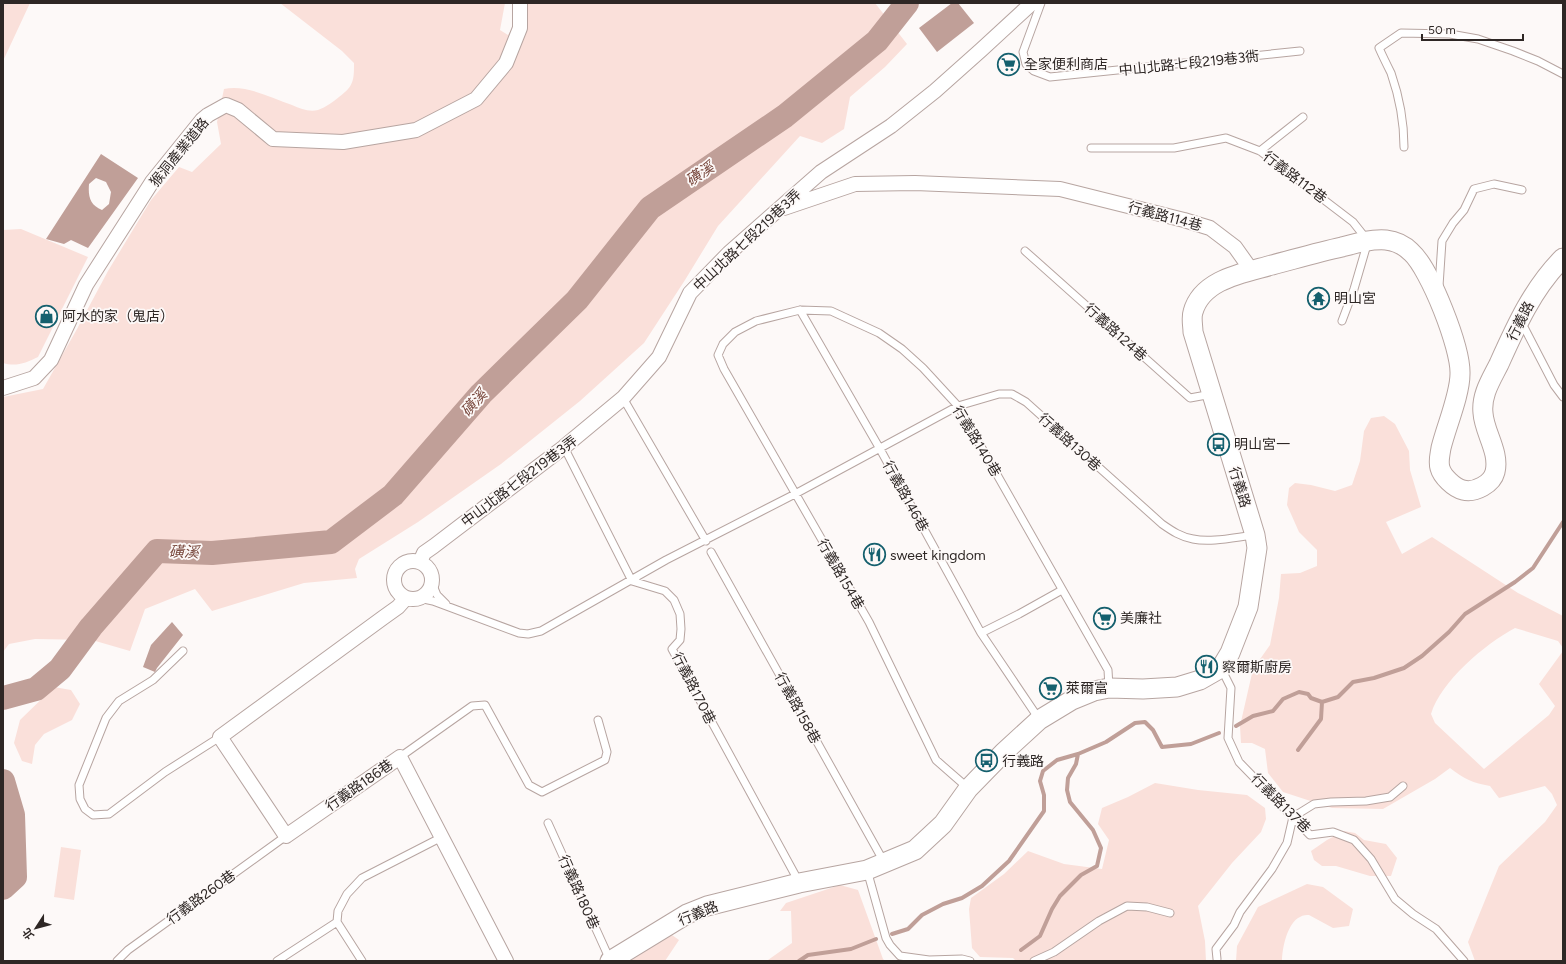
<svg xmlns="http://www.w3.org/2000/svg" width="1566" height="964" font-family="Figtree,'Noto Sans TC',sans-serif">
<rect width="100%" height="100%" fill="#fdf9f8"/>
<path fill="#fae0da" d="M3 3H30L3 61Z
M280 3H505L500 30 508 35 527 3H875L907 44 885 67 850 97 844 129 822 143 800 136 718 226 685 280 644 343 580 401 501 464 418 522 359 559 355 569 357 578 304 583 212 611 195 589 145 609 130 651 92 640 35 639 9 644 3 652V397L43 389 77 329 108 271 151 200 179 167 192 172 221 144 217 122 224 89C246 84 271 98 292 105 301 109 309 112 318 110 326 107 333 102 339 97 354 86 354 80 354 63L342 51Z
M21 229 88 257 38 357C26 363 16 367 3 363V230Z
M1384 416 1395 424 1409 451 1410 470 1421 507 1386 522 1402 554 1432 537 1518 593 1563 616V648L1558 641 1515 628C1485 644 1441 681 1431 714L1435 723 1484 769 1549 715 1555 706 1539 684 1563 651V961H1475L1468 942 1499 866 1545 822 1557 805 1552 794 1545 786 1499 798 1490 786C1473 783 1464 779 1450 768L1435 779 1383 809 1332 808 1283 792 1268 773 1265 749 1252 743H1241L1240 726 1253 669 1270 645 1279 598 1281 574 1300 573 1317 566V550L1299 532 1287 505 1289 488 1295 483 1311 485 1335 491 1352 485 1360 461 1364 431 1371 418Z
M54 687 71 690 80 704 72 720 44 734 35 745 32 764 22 761 14 743 20 720Z
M1155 783 1198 790 1247 795 1265 808 1266 819 1261 832 1232 863 1198 906 1205 941 1206 961H1016L1013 958 980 957 972 948 969 909 971 898 1004 874 1028 851 1064 864 1102 869 1109 840 1098 824 1102 808 1128 797Z
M3 794C9 816 15 841 3 863Z
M1344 831 1355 833 1364 840 1386 844 1397 858 1391 876H1370L1336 866H1322L1314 860 1311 851 1327 840Z
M61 847 81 850 74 900 54 897Z
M1307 884 1323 887 1353 909 1349 926 1333 928 1309 915C1307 915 1303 915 1300 917 1287 923 1282 949 1282 961H1236L1237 946 1258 907Z
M840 885 858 890 883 959 885 961H762L768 960 792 943 791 911H780L786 903Z
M672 935 679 940 665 961H629Z"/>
<path fill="#c09f98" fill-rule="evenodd" d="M952 3H958L974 23 937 52 919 28Z
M101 154 138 178 88 248 71 240 64 244 46 239ZM96 178 106 182 111 192 109 204 102 210C90 205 88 197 89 184Z
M172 622 183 635 157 668 155 672 143 667 151 645Z"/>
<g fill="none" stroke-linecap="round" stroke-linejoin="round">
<path stroke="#c09f98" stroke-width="4" d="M1236 726 1253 716 1273 711 1283 699 1299 692 1308 694 1311 698 1322 702 1338 697 1353 682 1374 678 1404 668 1422 656 1449 632 1465 614 1515 582 1533 568 1563 522
M1298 750 1321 719 1322 702
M892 934 908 929 922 915 943 904 962 898 982 886 1009 861 1044 811V795L1040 781 1043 771 1057 760 1078 754 1106 742 1135 723 1145 722 1153 730 1162 747 1191 744 1219 733
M1021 950 1040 936 1052 909 1060 896 1081 875 1097 866 1101 848 1093 830 1070 802 1067 790 1068 778 1076 764 1078 754
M799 961 808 955 851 949 876 939"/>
<path stroke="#c09f98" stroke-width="24" d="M3 698 36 689 60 669 91 627 157 551 212 553 331 542 393 495 481 394 577 300 650 208 785 116 877 41 907 3
M3 781 13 815 15 877 3 888"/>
<defs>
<path id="lane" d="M1041 3 1023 52 1026 64 1034 71 1050 77 1300 51
M1404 147C1404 122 1399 96 1391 73 1387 65 1383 57 1379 48L1401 33 1450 34 1478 39 1513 51 1538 61 1563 74
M1091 148H1174L1226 138 1260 151 1353 222 1368 241 1354 289 1342 321
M1260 151 1303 117
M1025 251 1190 398 1212 394
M1439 286 1442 241 1453 223 1464 210 1474 189 1494 184 1522 190
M800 310 880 449 981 633 1039 719
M1519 324 1525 329 1554 385 1563 397
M623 398 706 541
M564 447 632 581 665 591 674 600 680 614 681 629 680 640 672 649 799 882
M711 552 884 862
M432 583 437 595 446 604
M419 598 433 601 519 633 528 634 541 631 666 560 795 494 958 406 999 394H1012L1026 402 1162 524C1172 531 1181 537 1193 539 1211 543 1236 537 1255 535
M981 633 1019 614 1062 590
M183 651 153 680 119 701 106 718 79 785 80 799 85 809 93 815 109 814 165 772 220 737
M1221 668 1231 688 1228 738 1239 762 1310 835 1333 832 1354 840 1371 859 1395 899 1413 914 1436 929 1464 961
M400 757 472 706 485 705 529 785 542 792 605 760 607 752 598 720
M968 788 936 760 869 622 724 369 718 355 723 344 735 332 756 321 800 310 831 311 879 333 902 349 923 368 958 406 1108 670 1109 687
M548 823 610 960
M867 870 886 938 890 945 900 956 929 960 962 959 970 961
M337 922 338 911 347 894 362 878 442 837
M337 922 362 961
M1217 959 1216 949 1234 925 1240 912 1272 869 1287 843 1293 817 1314 804 1331 802 1366 801 1390 797 1403 786
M117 961 128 950 286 836
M277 961 337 922
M1034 961 1054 952 1099 921 1127 906 1147 907 1170 913"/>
<path id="street" d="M784 208 855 184 915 183 1060 189 1184 220 1210 228 1235 247 1252 271
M3 388 34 378 51 360 86 285 152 182 202 120 208 115 226 105 238 110 273 139 343 142 416 130 476 99 506 63 520 28V3
M394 580a19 19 0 1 1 38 0a19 19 0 1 1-38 0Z
M420 562 424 553 434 546 564 447 623 398 659 357 690 293 729 253 821 172 891 126 935 91 981 50 1032 3
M406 598 398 607 384 617 220 737 286 836 400 757 506 961"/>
<path id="secondary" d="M610 961 687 914 707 906 799 883 867 870 915 850 943 824 968 789 1003 753 1039 720 1072 700 1094 691 1109 688 1143 689 1177 687 1200 680 1221 668 1230 653 1248 607 1257 548 1255 535 1193 332C1193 326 1191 318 1193 312 1202 279 1244 273 1272 265 1295 259 1319 252 1342 247 1357 243 1371 239 1386 240 1395 241 1404 245 1411 252 1430 269 1461 348 1460 374 1460 395 1446 427 1441 448 1440 455 1438 461 1440 468 1442 476 1454 488 1463 490 1475 493 1492 484 1495 472 1500 452 1484 432 1483 413 1481 395 1491 380 1499 364 1516 326 1533 288 1563 258"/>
</defs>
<use href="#lane" stroke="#b7a5a1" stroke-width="9"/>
<use href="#street" stroke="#b7a5a1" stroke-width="16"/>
<use href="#secondary" stroke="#b7a5a1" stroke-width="21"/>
<use href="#lane" stroke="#fff" stroke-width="7"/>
<use href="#street" stroke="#fff" stroke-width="14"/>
<use href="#secondary" stroke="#fff" stroke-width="19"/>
</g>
<defs>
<symbol id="supermarket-ring" viewBox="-11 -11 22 22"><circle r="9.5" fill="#fdf9f8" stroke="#15606e" stroke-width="1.5"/><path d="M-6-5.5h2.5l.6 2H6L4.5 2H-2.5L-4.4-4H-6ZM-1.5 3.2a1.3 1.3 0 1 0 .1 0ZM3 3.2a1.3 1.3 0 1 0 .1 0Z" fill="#15606e"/></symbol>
<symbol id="temple-ring" viewBox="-11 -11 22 22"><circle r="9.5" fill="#fdf9f8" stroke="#15606e" stroke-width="1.5"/><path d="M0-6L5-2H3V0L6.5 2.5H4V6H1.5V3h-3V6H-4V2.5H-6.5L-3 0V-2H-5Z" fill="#15606e"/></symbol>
<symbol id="shop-ring" viewBox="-11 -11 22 22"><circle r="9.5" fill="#fdf9f8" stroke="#15606e" stroke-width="1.5"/><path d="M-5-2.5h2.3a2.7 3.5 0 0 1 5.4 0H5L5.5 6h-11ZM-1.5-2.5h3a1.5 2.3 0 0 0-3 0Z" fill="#15606e"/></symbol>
<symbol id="bus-ring" viewBox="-11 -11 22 22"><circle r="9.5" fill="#fdf9f8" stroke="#15606e" stroke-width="1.5"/><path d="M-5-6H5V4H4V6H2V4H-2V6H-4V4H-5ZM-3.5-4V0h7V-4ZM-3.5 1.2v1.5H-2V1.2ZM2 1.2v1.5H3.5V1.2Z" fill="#15606e"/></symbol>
<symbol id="restaurant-ring" viewBox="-11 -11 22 22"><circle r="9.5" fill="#fdf9f8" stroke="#15606e" stroke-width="1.5"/><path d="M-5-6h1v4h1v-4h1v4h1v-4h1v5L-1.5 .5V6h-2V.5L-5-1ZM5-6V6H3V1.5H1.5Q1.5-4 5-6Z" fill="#15606e"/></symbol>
</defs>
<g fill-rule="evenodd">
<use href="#supermarket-ring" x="996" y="52" width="25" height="25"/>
<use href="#temple-ring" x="1306" y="286" width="25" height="25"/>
<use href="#shop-ring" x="34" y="304" width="25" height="25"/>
<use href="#bus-ring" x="1206" y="432" width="25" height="25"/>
<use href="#restaurant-ring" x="862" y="542" width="25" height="25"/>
<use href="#supermarket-ring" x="1092" y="606" width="25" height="25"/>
<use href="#restaurant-ring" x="1194" y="654" width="25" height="25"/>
<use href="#supermarket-ring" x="1038" y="676" width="25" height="25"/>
<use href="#bus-ring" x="974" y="748" width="25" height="25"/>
</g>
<g text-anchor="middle" stroke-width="3.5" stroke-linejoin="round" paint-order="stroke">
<g font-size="14" fill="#2e2725" stroke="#fdf9f8">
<text transform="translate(1189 63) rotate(-6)" y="5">中山北路七段219巷3衖</text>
<text transform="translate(179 152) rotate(-51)" y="5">猴洞產業道路</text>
<text transform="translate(1295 177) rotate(37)" y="5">行義路112巷</text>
<text transform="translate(1165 216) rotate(15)" y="5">行義路114巷</text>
<text transform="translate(747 240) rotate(-43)" y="5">中山北路七段219巷3弄</text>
<text transform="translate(1520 321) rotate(-63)" y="5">行義路</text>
<text transform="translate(1116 332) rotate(42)" y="5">行義路124巷</text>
<text transform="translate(977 441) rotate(59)" y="5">行義路140巷</text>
<text transform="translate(1070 442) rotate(42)" y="5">行義路130巷</text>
<text transform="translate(519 481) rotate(-37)" y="5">中山北路七段219巷3弄</text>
<text transform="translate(1240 487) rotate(73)" y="5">行義路</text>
<text transform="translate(906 496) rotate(61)" y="5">行義路146巷</text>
<text transform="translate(841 574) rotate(60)" y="5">行義路154巷</text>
<text transform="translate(694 688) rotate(63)" y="5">行義路170巷</text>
<text transform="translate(798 708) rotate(61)" y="5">行義路158巷</text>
<text transform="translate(359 785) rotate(-35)" y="5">行義路186巷</text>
<text transform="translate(1281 803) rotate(45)" y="5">行義路137巷</text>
<text transform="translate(579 892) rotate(66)" y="5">行義路180巷</text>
<text transform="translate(201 897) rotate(-36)" y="5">行義路260巷</text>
<text transform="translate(698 913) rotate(-22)" y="5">行義路</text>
</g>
<g font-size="14" fill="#2e2725" stroke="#fdf9f8" text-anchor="start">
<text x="1024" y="69">全家便利商店</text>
<text x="1334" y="303">明山宮</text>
<text x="62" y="321">阿水的家（鬼店）</text>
<text x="1234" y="449">明山宮一</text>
<text x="890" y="560">sweet kingdom</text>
<text x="1120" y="623">美廉社</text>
<text x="1222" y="672">察爾斯廚房</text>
<text x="1066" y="693">萊爾富</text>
<text x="1002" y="766">行義路</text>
</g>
<g font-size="15" font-style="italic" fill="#77463b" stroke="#fdf9f8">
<text transform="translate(700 174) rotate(-34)" y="5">磺溪</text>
<text transform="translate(474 403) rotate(-48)" y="5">磺溪</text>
<text transform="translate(184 552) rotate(2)" y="5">磺溪</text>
</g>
</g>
<rect width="1566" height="964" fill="none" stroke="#2e2725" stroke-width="8"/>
<g transform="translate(36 928) rotate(234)" stroke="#fdf9f8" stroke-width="3" paint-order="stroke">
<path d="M0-3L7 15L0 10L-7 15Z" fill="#2e2725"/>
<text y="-6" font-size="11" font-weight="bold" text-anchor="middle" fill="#2e2725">北</text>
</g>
<path d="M1422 34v6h101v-6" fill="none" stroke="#2e2725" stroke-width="2"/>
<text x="1428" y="34" font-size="12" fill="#2e2725" stroke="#fdf9f8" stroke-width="3" paint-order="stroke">50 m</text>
</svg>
